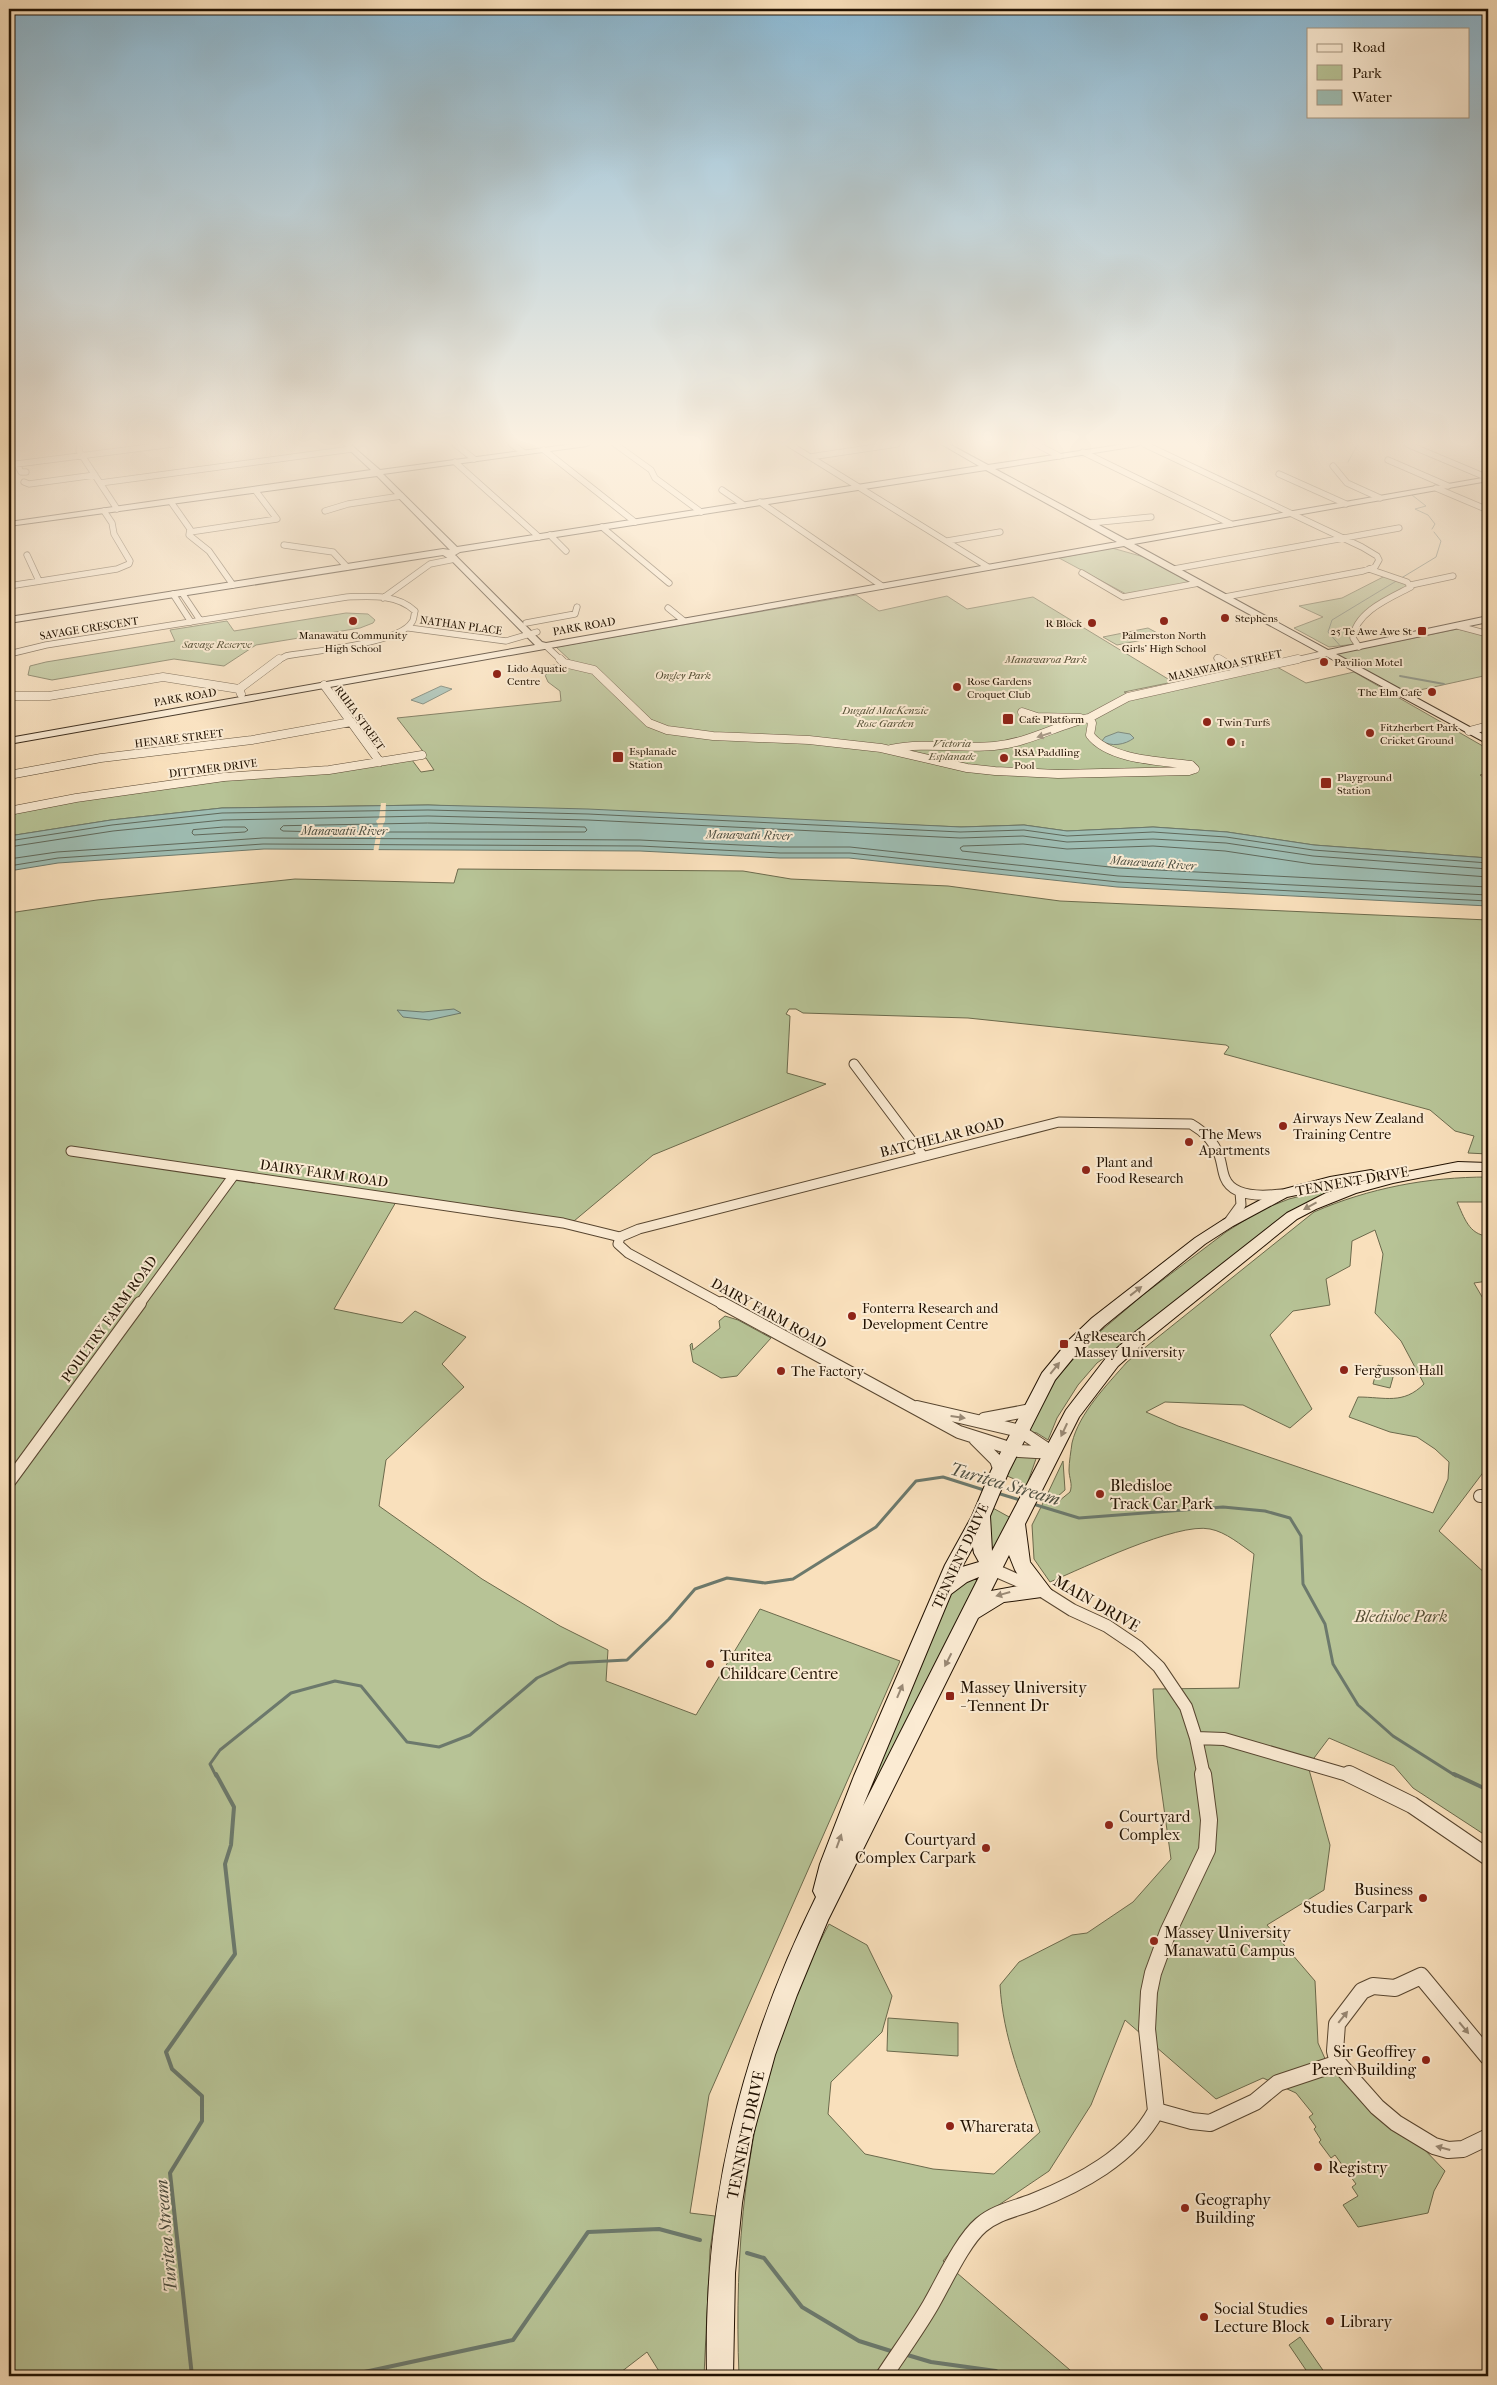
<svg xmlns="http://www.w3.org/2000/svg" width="1497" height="2385" font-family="'IM FELL French Canon',serif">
<rect width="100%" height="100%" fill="#f9e0bc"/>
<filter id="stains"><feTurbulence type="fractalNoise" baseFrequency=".004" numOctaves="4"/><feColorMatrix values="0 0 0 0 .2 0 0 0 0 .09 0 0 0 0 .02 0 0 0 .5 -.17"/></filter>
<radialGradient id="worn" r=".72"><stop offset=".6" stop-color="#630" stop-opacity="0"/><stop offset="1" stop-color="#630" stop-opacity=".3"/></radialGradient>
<path fill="#b7c396" stroke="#6c6a4c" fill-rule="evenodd" d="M1112 548 1144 557 1191 583 1128 595 1059 558Z
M1387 575 1411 585 1378 604 1352 631 1356 644 1329 647 1294 628 1323 617 1299 606 1342 598Z
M856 595 879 611 947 596 967 609 1033 597 1173 682 1124 692 1136 697 1277 667 1306 683 1354 672 1488 749V773L1480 775 1485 778 1488 777V858L1314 845 1227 832 1153 827 1067 831 1024 825 961 827 428 805 222 808 111 820 9 836V813C142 788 277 774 412 760L421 772 434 770 426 758H421L424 754 422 750 397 718 561 701 560 691 548 682 545 675 553 670 549 666 572 662 556 647Z
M346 613 368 614 375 620 373 623 360 628 256 645 224 666 174 659 52 680 28 675 30 666 46 662 175 641 170 630 227 621 234 631Z
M1148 628 1163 636 1117 645 1103 637Z
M1457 629 1488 636V675L1406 693 1336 654Z
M458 869 743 871 791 879 948 886 1060 901 1488 920V1154L1468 1153 1474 1136 1455 1131 1430 1110 1224 1054 1229 1047 1226 1045 968 1018 803 1013 796 1009H789L786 1014 790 1016 787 1073 826 1084 653 1155 574 1221 400 1195 334 1309 402 1323 415 1311 466 1337 442 1364 464 1387 386 1460 379 1506 482 1579 560 1626 608 1650 606 1681 696 1715 760 1609 900 1661 709 2095 690 2213 715 2216 710 2250 704 2376H662L647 2352 621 2372V2376H9V913L97 900 295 879 454 883Z
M1488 1177V1202H1457C1464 1217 1469 1235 1488 1236V1281L1474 1283 1488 1307V1466L1439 1531 1488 1576V1837L1413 1788 1394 1766 1329 1738 1308 1766 1330 1845 1324 1890 1267 1925 1315 1981 1318 2043 1331 2072 1336 2071 1423 2148 1445 2171 1434 2191 1428 2213 1358 2227 1343 2205 1358 2196 1352 2187 1356 2184 1335 2155 1331 2158 1319 2142 1321 2140 1314 2129 1316 2127 1309 2117 1313 2114 1296 2093 1263 2078 1216 2099 1125 2020 1091 2105 1049 2171 978 2219 943 2261 1077 2376H739C734 2252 745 2123 790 2006 801 1978 815 1951 829 1924L867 1945 892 1996 882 2032 831 2082 828 2114 865 2154 933 2169 994 2174 1040 2132C1022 2082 1003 2038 1000 1985L1019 1962 1072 1935 1087 1933 1133 1902 1171 1859 1157 1758 1153 1689 1239 1688 1254 1554C1241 1545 1226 1532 1210 1529 1177 1522 1083 1568 1050 1582L1034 1559 1032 1525 1044 1501H1059L1070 1492C1073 1484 1069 1478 1069 1470 1069 1462 1071 1451 1072 1443 1079 1413 1107 1385 1127 1362L1314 1212C1369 1188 1428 1177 1488 1177ZM1375 1230 1383 1254 1375 1313 1401 1341 1424 1384C1403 1405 1385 1397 1358 1397L1349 1417 1390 1432 1417 1437 1435 1449 1449 1462 1448 1479 1433 1513 1178 1426 1146 1412 1165 1402 1243 1405 1290 1428 1312 1409 1270 1335 1293 1311 1330 1305 1326 1279 1350 1266 1352 1241Z
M1372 1178 1325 1194 1289 1212 1138 1334 1097 1363 1078 1385 1057 1418 1048 1440 1037 1433 1027 1431 1056 1379 1089 1341 1143 1295 1226 1232 1261 1210 1289 1199Z
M725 1316 738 1320 771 1338 737 1376 721 1378 693 1362 690 1345 692 1343 693 1350 720 1328 719 1321Z
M1378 1365 1395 1370 1390 1388 1373 1384Z
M1017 1452 1037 1456 1026 1487 1021 1482 1005 1475Z
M1063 1461 1065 1490 1057 1497H1046Z
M991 1507 1011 1518 990 1559 986 1551Z
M981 1574 861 1814 867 1784 948 1599 959 1583Z
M888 2018 958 2023V2056L887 2051Z
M1300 2337 1327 2376H1310L1289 2345Z"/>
<path fill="#9ebdb3" stroke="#6c796c" d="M441 686 452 689 423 704 411 700Z
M1118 732 1130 734 1134 738C1125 745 1111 747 1102 741L1105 737Z
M428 805 588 809 961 827 1024 825 1067 831 1153 827 1227 832 1314 845 1488 858V906L1117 887 849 858H780L640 851 264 849 58 863 9 871V836L111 820 222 808Z
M454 1009 461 1013 429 1020 403 1017 397 1010 423 1012Z"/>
<path fill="#f9e0bc" d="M381 803H386L385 821 383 825 378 853H373L378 825 376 821 379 818Z"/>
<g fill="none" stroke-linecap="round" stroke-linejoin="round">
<path stroke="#60685a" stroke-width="1" d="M428 823 585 827 587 830 585 832H322L283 831 280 829 283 826Z
M224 827H245L248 830 245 832 194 835 192 833 193 830Z
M9 841 112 825 222 813 428 810 588 814 960 832 1024 830 1067 836 1153 832 1226 837 1313 850 1488 863
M9 847 113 831 223 820 428 816 588 820 960 838 1023 836 1067 842 1153 839 1226 843 1313 856 1488 869
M9 859 57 852 263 838 640 840 780 847H850L1118 876 1488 895
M9 866 58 858 263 844 640 846 780 853H850L1118 882 1488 901
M1488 877 1312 864 1225 851 1153 846 1067 849 1023 844 963 846 960 848 962 851 1119 868 1488 887"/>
<path stroke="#6c796c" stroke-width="1" d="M1348 462 1358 444
M1412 495 1426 506 1415 509 1428 515 1435 524 1432 529
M1343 649 1328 632 1332 620 1436 557 1441 541 1434 532"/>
<path stroke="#6c796c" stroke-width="2" d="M1400 676 1444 684"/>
<path stroke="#6c796c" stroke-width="3" d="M997 1493 1020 1500
M1033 1504 1079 1518 1223 1507 1265 1511 1290 1518 1301 1536 1303 1584 1325 1624 1333 1664 1358 1705 1393 1736 1456 1776
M216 1776 210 1764 220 1750 291 1693 335 1681 361 1686 407 1742 439 1747 470 1735 537 1678 569 1663 627 1660 669 1619 695 1589 727 1578 765 1583 793 1579 876 1527 916 1481 943 1477 984 1490"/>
<path stroke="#6c796c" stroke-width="4" d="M1454 1774 1488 1790
M747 2253 764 2258 802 2307 859 2341 894 2352
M904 2354 931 2362 996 2371 1001 2376
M192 2376 170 2173 202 2121V2096L172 2069 166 2052 235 1954 225 1864 231 1845 234 1807 216 1774
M346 2376 513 2340 588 2232 659 2229 700 2240"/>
<defs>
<path id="street-far4" d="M80 444 79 451 117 509
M455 444 474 459
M511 444 523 452
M615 444 651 470 655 478 701 512
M789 444 988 567
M1036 444 1059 456
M1144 444 1362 547 1377 556 1379 560 1375 567 1363 571 1225 597
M1407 444 1488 478
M544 450 635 522
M1083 452 1231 524
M810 457 897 444
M1388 460 1448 486
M455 462 539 537
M17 464 21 472H26
M9 465 173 444
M1333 466 1347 483 1380 498
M1279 474 1346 504
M24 482 29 484 95 475
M100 483 352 449
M1436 488 1488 510
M722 490 744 505
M171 502 190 529 189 535 209 551 233 585
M760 502 882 586
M325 511 348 504 401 496
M1090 523 1151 517
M602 527 669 583
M190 532 277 519 255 490
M550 535 566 551
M947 541 1000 532
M284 545 333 552 347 567
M27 555 39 581
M1174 569 1399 528
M1082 573 1123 597 1199 583
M1411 585 1453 576
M9 586 117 569 129 564 130 561 114 534 112 523 104 511
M182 593 200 620
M173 594 191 622
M383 598 430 564 455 559
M668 608 684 621
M526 623 575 614 577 607
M1458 626 1488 634
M409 628 506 641 537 632
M546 646 562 661
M1359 647 1353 638C1355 612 1390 598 1411 587L1407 582 1369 569
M9 654 46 645 347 597C371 596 397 594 415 611 414 614 414 620 412 622 399 644 312 651 286 656L277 661
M1217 658 1221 661
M1292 661 1327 653"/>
<path id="street-far3" d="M560 659 564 663 594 670 649 723 667 730 713 736 809 740 881 748 967 768 995 771 1058 774 1189 771 1195 769
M1219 659 1240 672
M324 685 380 762
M239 689 279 659
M9 696H49L163 677 239 689 241 694
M1022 712 1037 717 1080 718
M1469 731 1488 726
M891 749C925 742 960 749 994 746 1028 743 1057 725 1089 718
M1195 769 1191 765C1161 761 1109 760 1090 735L1092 723 1089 718 1128 697 1298 659
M9 775 101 758 252 740 351 722
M9 811 76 798 224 777 329 770 422 755"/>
<path id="street-far2" d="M854 1064 923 1156
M71 1151 563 1223 620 1237
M1228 1223 1241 1205 1240 1192
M620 1237 639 1229 1059 1122 1191 1124C1203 1131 1214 1142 1219 1155 1222 1163 1222 1171 1225 1178 1233 1198 1264 1196 1281 1194
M620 1237 618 1244 628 1253 724 1305
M139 1305 234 1175"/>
<path id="street-far1" d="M722 1303 959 1432 1019 1451 1053 1453
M917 1407 1020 1431 1053 1453
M984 1419 1031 1410
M975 1439 996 1460 1000 1471
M9 1482 140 1303
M1480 1496H1488
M992 1569 1042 1591 1072 1610 1107 1626 1138 1647 1159 1667 1186 1707 1196 1738 1204 1776
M1196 1738 1224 1739 1351 1776"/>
<path id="street" d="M1349 1774 1412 1805 1488 1857
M1488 2057 1421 1976 1395 1988 1373 1986 1362 1991 1337 2024 1335 2051 1338 2063 1377 2107 1396 2123 1434 2146 1448 2150 1463 2149 1488 2137
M1156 2111 1192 2121 1210 2123 1255 2102 1278 2083 1338 2063
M884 2376C899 2353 916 2330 930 2306 943 2284 962 2241 981 2225 996 2212 1015 2209 1033 2202 1079 2184 1131 2157 1156 2111L1147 2029 1149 1992 1153 1973 1168 1932 1207 1850 1209 1820 1203 1774"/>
<path id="secondary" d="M343 444H350L380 470 574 444H590L587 446 383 474 457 547 979 466 941 444H949L988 465 1125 444H1140L1137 446 995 469 1127 540 1488 477V481L1134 544 1328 650 1488 616V622L1336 654 1488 737V744L1124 546 9 744V738L535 645 452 561 443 555 9 623V617L443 549 450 550 377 476 9 526V522L371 470ZM986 470 1117 542 546 643 542 642 455 555 460 552Z
M1458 1162 1488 1163V1171H1453L1393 1183 1356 1193 1316 1209 1297 1219 1146 1341 1118 1366 1079 1417 1025 1524 1030 1562 1052 1591 1049 1596 1004 1602 978 1618 828 1920 797 1995 775 2055 753 2135 742 2203 735 2273 733 2376H707C703 2204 740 2051 816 1897L813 1891 820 1864 854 1776 945 1565 972 1516 991 1471 1042 1373 1070 1339 1092 1318 1195 1238 1223 1220 1277 1191 1330 1177 1371 1170 1376 1172 1378 1175 1376 1178ZM1367 1180 1326 1193 1287 1213 1134 1333 1106 1358 1066 1410 992 1551 990 1516 1009 1471 1055 1380 1082 1347 1104 1326 1205 1244 1233 1226 1287 1197ZM973 1547 974 1553 979 1562 962 1567ZM1009 1555 1015 1570 1024 1585 991 1591ZM979 1577 863 1806 951 1594 967 1582Z"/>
</defs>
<use href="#street-far4" stroke="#584630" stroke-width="7"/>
<use href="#street-far3" stroke="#584630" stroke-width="9"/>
<use href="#street-far2" stroke="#584630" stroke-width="11"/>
<use href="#street-far1" stroke="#584630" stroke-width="14"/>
<use href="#street" stroke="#584630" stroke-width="18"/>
<use href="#secondary" stroke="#221202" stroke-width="2"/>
<use href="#street-far4" stroke="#fbebd3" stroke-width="5.5"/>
<use href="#street-far3" stroke="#fbebd3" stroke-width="8"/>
<use href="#street-far2" stroke="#fbebd3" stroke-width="9"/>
<use href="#street-far1" stroke="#fbebd3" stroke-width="12"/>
<use href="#street" stroke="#fbebd3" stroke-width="16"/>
<use href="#secondary" fill="#fbebd3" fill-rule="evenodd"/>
</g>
<defs><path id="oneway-solid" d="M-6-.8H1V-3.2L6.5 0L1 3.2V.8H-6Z" transform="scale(1.25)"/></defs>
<g fill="#998975">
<use href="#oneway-solid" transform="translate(1044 735) rotate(163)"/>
<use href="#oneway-solid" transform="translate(1310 1206) rotate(151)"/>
<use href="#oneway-solid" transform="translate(1136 1291) rotate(-38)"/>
<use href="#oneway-solid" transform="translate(1055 1368) rotate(-51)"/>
<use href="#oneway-solid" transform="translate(958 1417) rotate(8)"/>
<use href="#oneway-solid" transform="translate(1064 1430) rotate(115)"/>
<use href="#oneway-solid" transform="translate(1003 1594) rotate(164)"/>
<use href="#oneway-solid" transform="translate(948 1660) rotate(117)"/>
<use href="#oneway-solid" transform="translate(900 1691) rotate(-67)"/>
<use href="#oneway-solid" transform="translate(839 1841) rotate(-70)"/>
<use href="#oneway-solid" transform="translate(1343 2017) rotate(-51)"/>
<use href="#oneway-solid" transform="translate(1464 2028) rotate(50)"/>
<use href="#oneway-solid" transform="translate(1443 2148) rotate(-165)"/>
</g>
<linearGradient id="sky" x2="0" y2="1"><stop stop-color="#8ab8d3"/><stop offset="0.57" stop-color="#fcf1e1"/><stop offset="1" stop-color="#fcf1e1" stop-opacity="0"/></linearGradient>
<rect width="1497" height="778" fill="url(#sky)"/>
<g fill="#8f2418" stroke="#fbebd3" stroke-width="2">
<circle cx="1225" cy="618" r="5"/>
<circle cx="353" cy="621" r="5"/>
<circle cx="1164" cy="621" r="5"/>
<circle cx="1092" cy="623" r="5"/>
<rect x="1417" y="626" width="10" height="10" rx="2.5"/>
<circle cx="1324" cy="662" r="5"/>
<circle cx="497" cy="674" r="5"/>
<circle cx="957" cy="687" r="5"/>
<circle cx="1432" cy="692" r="5"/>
<rect x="1002" y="713" width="12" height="12" rx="2.5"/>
<circle cx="1207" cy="722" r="5"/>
<circle cx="1370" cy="733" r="5"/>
<circle cx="1231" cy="742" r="5"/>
<rect x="612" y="751" width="12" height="12" rx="2.5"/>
<circle cx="1004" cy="758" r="5"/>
<rect x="1320" y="777" width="12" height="12" rx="2.5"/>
<circle cx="1283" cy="1126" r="5"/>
<circle cx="1189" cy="1142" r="5"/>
<circle cx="1086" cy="1170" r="5"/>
<circle cx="852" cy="1316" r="5"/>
<rect x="1059" y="1339" width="10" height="10" rx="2.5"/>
<circle cx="1344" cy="1370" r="5"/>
<circle cx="781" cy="1371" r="5"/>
<circle cx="1100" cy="1494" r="5"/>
<circle cx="710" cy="1664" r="5"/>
<rect x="945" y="1691" width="10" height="10" rx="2.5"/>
<circle cx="1109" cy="1825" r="5"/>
<circle cx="986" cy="1848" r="5"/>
<circle cx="1423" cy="1898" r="5"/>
<circle cx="1154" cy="1941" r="5"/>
<circle cx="1426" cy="2060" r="5"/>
<circle cx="950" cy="2126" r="5"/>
<circle cx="1318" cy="2167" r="5"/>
<circle cx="1185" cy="2208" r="5"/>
<circle cx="1204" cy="2317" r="5"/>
<circle cx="1330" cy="2321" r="5"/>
</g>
<g text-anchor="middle" stroke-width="4" stroke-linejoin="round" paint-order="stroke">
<g font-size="11" fill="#221202" stroke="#fbebd3" text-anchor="start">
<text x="1235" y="622">Stephens</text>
<text x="1082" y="627" text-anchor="end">R Block</text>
<text x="1412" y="635" text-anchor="end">25 Te Awe Awe St</text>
<text x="353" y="639" text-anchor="middle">Manawatu Community<tspan x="353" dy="13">High School</tspan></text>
<text x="1164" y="639" text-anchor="middle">Palmerston North<tspan x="1164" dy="13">Girls' High School</tspan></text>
<text x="1334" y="666">Pavilion Motel</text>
<text x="507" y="672">Lido Aquatic<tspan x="507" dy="13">Centre</tspan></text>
<text x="967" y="685">Rose Gardens<tspan x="967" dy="13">Croquet Club</tspan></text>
<text x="1422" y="696" text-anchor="end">The Elm Cafe</text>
<text x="1019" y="723">Cafe Platform</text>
<text x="1217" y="726">Twin Turfs</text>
<text x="1380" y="731">Fitzherbert Park<tspan x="1380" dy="13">Cricket Ground</tspan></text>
<text x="1241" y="746">1</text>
<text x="629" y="755">Esplanade<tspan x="629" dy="13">Station</tspan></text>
<text x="1014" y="756">RSA Paddling<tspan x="1014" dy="13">Pool</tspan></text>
<text x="1337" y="781">Playground<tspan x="1337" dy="13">Station</tspan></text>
</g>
<g font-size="11" fill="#221202" stroke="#fbebd3">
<text transform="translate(461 625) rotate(8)" y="4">NATHAN PLACE</text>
<text transform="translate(584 626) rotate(-10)" y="4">PARK ROAD</text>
<text transform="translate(89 628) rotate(-9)" y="4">SAVAGE CRESCENT</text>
<text transform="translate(1225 665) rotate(-12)" y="4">MANAWAROA STREET</text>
<text transform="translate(185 697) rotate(-10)" y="4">PARK ROAD</text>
<text transform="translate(360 718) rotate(54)" y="4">RUHA STREET</text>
<text transform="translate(179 738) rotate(-7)" y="4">HENARE STREET</text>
<text transform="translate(213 768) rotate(-7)" y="4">DITTMER DRIVE</text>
</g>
<g font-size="11" font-style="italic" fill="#565036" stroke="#fbebd3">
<text x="217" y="648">Savage Reserve</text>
<text x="1046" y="663">Manawaroa Park</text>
<text x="683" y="679">Ongley Park</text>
<text x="885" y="714">Dugald MacKenzie<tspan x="885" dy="13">Rose Garden</tspan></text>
<text x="952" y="747">Victoria<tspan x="952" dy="13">Esplanade</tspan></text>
</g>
<g font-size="12" font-style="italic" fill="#4d4e40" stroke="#fbebd3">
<text x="344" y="835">Manawatū River</text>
<text transform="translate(749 835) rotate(1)" y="4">Manawatū River</text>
<text transform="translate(1153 863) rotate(4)" y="4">Manawatū River</text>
</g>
<g font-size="14" fill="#221202" stroke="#fbebd3" text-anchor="start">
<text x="1293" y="1123">Airways New Zealand<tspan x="1293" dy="16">Training Centre</tspan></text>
<text x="1199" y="1139">The Mews<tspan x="1199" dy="16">Apartments</tspan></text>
<text x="1096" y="1167">Plant and<tspan x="1096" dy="16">Food Research</tspan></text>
<text x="862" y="1313">Fonterra Research and<tspan x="862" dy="16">Development Centre</tspan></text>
<text x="1074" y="1341">AgResearch<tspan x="1074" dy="16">Massey University</tspan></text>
<text x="1354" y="1375">Fergusson Hall</text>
<text x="791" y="1376">The Factory</text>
</g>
<g font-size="14" fill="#221202" stroke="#fbebd3">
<text transform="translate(942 1137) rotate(-14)" y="5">BATCHELAR ROAD</text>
<text transform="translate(324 1173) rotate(8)" y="5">DAIRY FARM ROAD</text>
<text transform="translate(1352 1181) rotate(-10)" y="5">TENNENT DRIVE</text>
<text transform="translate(769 1313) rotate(29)" y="5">DAIRY FARM ROAD</text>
<text transform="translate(109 1319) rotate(-54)" y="5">POULTRY FARM ROAD</text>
<text transform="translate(960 1556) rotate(-65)" y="5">TENNENT DRIVE</text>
</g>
<g font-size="16" fill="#221202" stroke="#fbebd3" text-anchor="start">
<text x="1110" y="1491">Bledisloe<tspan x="1110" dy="18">Track Car Park</tspan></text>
<text x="720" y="1661">Turitea<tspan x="720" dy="18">Childcare Centre</tspan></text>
<text x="960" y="1693">Massey University<tspan x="960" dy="18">- Tennent Dr</tspan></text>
<text x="1119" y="1822">Courtyard<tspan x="1119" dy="18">Complex</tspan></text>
<text x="976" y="1845" text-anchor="end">Courtyard<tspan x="976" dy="18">Complex Carpark</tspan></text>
<text x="1413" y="1895" text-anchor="end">Business<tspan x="1413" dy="18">Studies Carpark</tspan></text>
<text x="1164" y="1938">Massey University<tspan x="1164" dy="18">Manawatū Campus</tspan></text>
<text x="1416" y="2057" text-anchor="end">Sir Geoffrey<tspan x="1416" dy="18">Peren Building</tspan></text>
<text x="960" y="2132">Wharerata</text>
<text x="1328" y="2173">Registry</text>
<text x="1195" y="2205">Geography<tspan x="1195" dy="18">Building</tspan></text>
<text x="1214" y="2314">Social Studies<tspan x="1214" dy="18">Lecture Block</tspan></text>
<text x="1340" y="2327">Library</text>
</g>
<g font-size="16" fill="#221202" stroke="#fbebd3">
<text transform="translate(1097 1603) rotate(30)" y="6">MAIN DRIVE</text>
<text transform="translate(745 2135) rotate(-78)" y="6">TENNENT DRIVE</text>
</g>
<g font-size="16" font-style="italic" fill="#565036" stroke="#fbebd3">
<text x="1401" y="1622">Bledisloe Park</text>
</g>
<g font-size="18" font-style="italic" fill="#4d4e40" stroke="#fbebd3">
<text transform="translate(1005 1484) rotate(16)" y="6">Turitea Stream</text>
<text transform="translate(166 2236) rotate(-95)" y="6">Turitea Stream</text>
</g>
</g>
<rect width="1497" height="2385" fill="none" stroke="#f9e0bc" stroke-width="30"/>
<rect x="10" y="10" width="1477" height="2365" fill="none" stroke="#221202" stroke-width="2.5"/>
<rect x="15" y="15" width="1467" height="2355" fill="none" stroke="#221202"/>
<rect x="1307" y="28" width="162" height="90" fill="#fbebd3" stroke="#a4947f"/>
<rect x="1317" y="44" width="25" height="8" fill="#fbebd3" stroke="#a4947f"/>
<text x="1352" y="52" font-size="15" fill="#221202">Road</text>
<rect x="1317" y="65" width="25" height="15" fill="#b7c396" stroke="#a4947f"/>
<text x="1352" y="78" font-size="15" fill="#221202">Park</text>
<rect x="1317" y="90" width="25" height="15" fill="#9ebdb3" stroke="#a4947f"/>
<text x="1352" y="102" font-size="15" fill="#221202">Water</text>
<rect width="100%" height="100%" filter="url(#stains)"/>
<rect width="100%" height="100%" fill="url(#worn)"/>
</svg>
